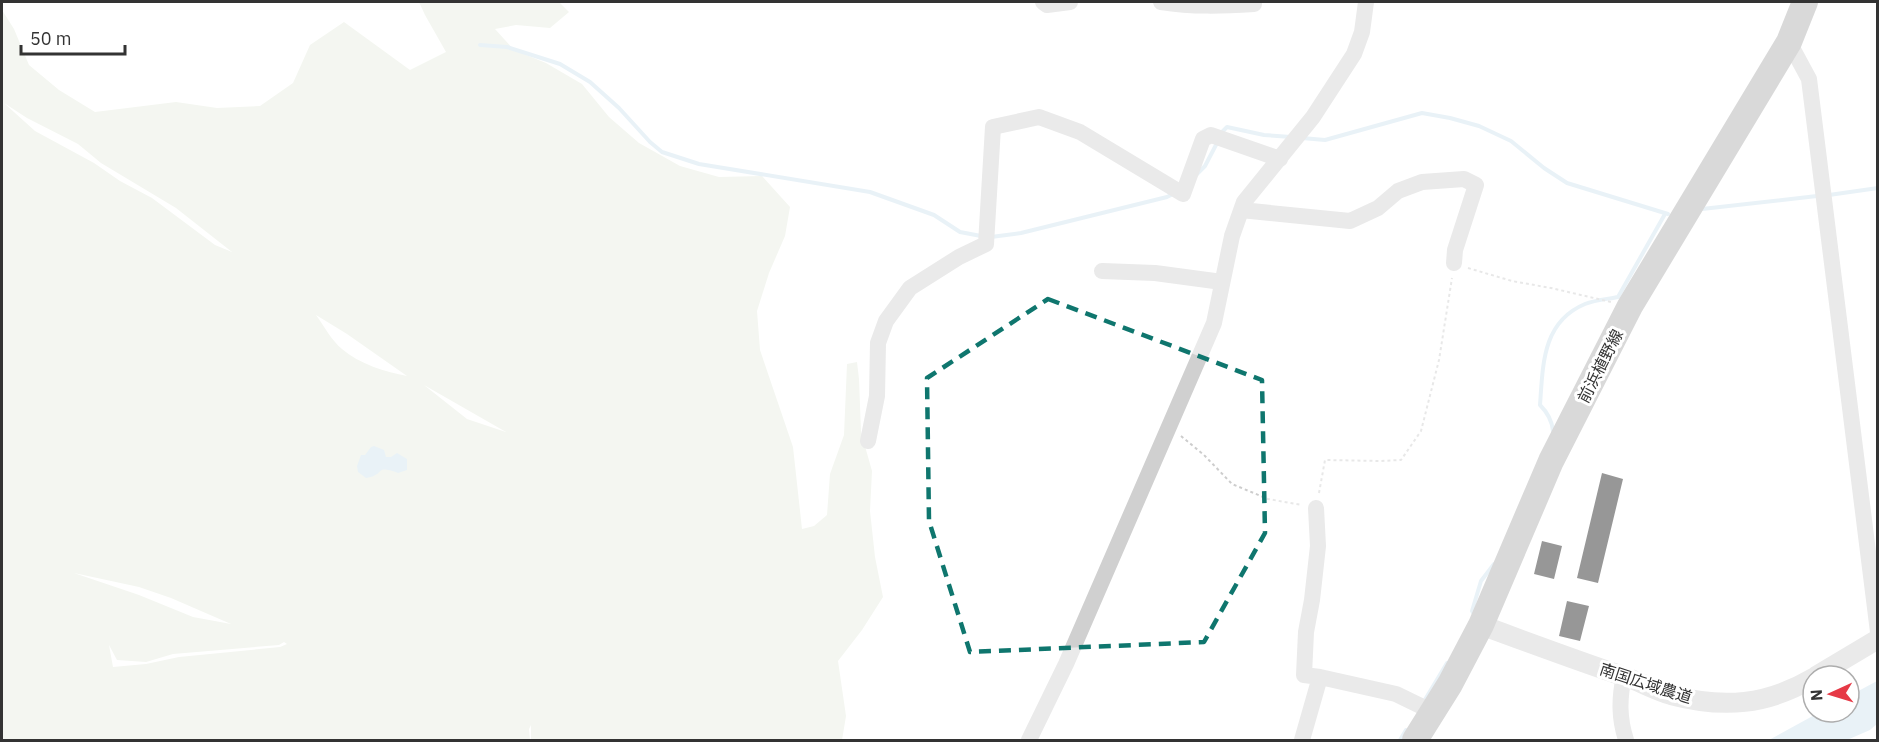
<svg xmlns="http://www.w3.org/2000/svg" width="1879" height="742" font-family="'IBM Plex Sans','Noto Sans JP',sans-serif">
<rect width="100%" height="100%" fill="#fff"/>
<path fill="#e6ecdf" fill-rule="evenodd" d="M419 2H559L569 12 550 28 516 25 495 29 514 50 546 63 582 84 609 117 639 143 680 166 719 177 762 176 790 207 785 236 769 273 757 311 760 350 793 447 802 529 814 526 827 515 830 474 844 435 847 364 857 362 859 379 861 432 872 471 870 511 875 557 883 597 862 630 838 661 846 716 842 740H531V725L529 729 530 740H2V10L14 29 29 65 59 90 95 112 176 102 217 108 260 106 293 83 310 45 344 22 410 70 446 52 425 15ZM4 103 27 118 78 144 101 163 176 208 232 252 215 245 152 198 120 181 94 163 35 131ZM316 315 347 334 407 376C386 372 359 364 342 349 332 341 324 326 316 315ZM424 385 506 432 467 419ZM74 573 139 587 171 598 231 624 193 617 139 595ZM284 642 287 644 280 647 179 657 146 664 113 667 109 645 117 660 146 662 173 654 279 645Z"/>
<path fill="#cfe2ee" d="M374 446 384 450 386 457H391L397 453 407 459V470L398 473C374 464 386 475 366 478L358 472 357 466 361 455H365L371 447Z
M1877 681V724L1870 730 1847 740H1769L1820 712H1849V696Z"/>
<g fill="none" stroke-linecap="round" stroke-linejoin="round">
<path stroke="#cfe2ee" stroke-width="4" d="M480 45 507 47 560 64 590 82 619 108 650 142 662 152 699 164 870 192 934 215 960 232 981 236
M1221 133 1227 127 1264 135 1291 137
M1302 138 1325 140 1422 113 1450 118 1479 126 1511 141 1544 168 1567 183 1668 214
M1197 174 1205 166 1217 143
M1829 195 1878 188
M1702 209 1817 196
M991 237 1021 233 1167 197 1173 194
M1553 431C1552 420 1548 413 1540 405 1543 365 1542 322 1585 304 1595 300 1608 299 1618 297L1665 214
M1475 616 1472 611 1481 581 1494 564
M1423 703 1447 663
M1400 740 1406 730"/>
</g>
<path fill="#1a1a1a" d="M1602 473 1623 479 1598 583 1577 578Z
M1542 541 1562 546 1554 579 1534 574Z
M1567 601 1589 606 1580 641 1559 636Z"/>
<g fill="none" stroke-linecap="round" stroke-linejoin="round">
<path stroke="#cdcdcd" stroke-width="2" stroke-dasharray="3 3" stroke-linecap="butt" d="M1468 268 1512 281 1551 288 1611 302
M1181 436 1204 455 1232 484 1268 499 1302 505
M1319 493 1325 460 1380 461 1401 460 1421 431 1439 360 1452 278"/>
<path stroke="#d0d0d0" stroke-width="16" d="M1043 2 1047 5 1070 2
M1161 2C1193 7 1222 6 1254 4V2
M1789 42 1809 79 1878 632
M1241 210 1350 221 1378 208 1398 191 1422 182 1464 179 1476 185 1455 250 1454 263
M1102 271 1155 273 1222 282
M868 441 877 396 878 343 886 321 910 288 959 257 986 244 993 127 1039 117 1080 132 1183 194 1203 139 1211 135 1280 159
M1316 508 1318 546 1312 600 1306 632 1304 675 1320 677
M1624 676C1619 699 1619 718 1626 740
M1029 740 1066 664 1214 323 1232 236 1244 202 1313 117 1354 54 1362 32 1366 2
M1302 740 1320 677 1396 694 1433 712"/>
<path stroke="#d0d0d0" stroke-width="20" d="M1481 625C1527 642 1573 659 1620 675 1637 680 1654 690 1671 695 1724 709 1767 705 1813 678
M1816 676 1878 639"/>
<path stroke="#ababab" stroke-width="26" d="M1415 740 1450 684 1481 625 1551 461 1630 306 1789 42 1805 2"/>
</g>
<path d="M0 0H1879V742H0ZM1048 299 1262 380 1265 533 1204 642 970 652 929 521 927 378Z" fill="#fff" fill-opacity=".55" fill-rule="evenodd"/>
<path fill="none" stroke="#0f766e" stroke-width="4.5" stroke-dasharray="12 8" stroke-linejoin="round" d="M1048 299 1262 380 1265 533 1204 642 970 652 929 521 927 378Z"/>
<g text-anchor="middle" stroke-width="6" stroke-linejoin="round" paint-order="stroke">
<g font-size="16" fill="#333" stroke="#fff">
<text transform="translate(1600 366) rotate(-63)" y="6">前浜植野線</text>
<text transform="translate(1646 683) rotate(18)" y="6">南国広域農道</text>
</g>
</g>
<rect width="1879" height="742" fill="none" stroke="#333333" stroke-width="6"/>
<g transform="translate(1831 694) rotate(266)"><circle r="28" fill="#ffffff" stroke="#adadad" stroke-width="1.5"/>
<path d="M0-4.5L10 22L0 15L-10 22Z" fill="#e63946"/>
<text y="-9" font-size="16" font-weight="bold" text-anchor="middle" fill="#333333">N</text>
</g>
<path d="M21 45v9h104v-9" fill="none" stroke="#333333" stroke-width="3"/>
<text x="30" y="45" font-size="18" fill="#333333" stroke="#ffffff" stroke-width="4.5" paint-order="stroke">50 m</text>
</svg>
